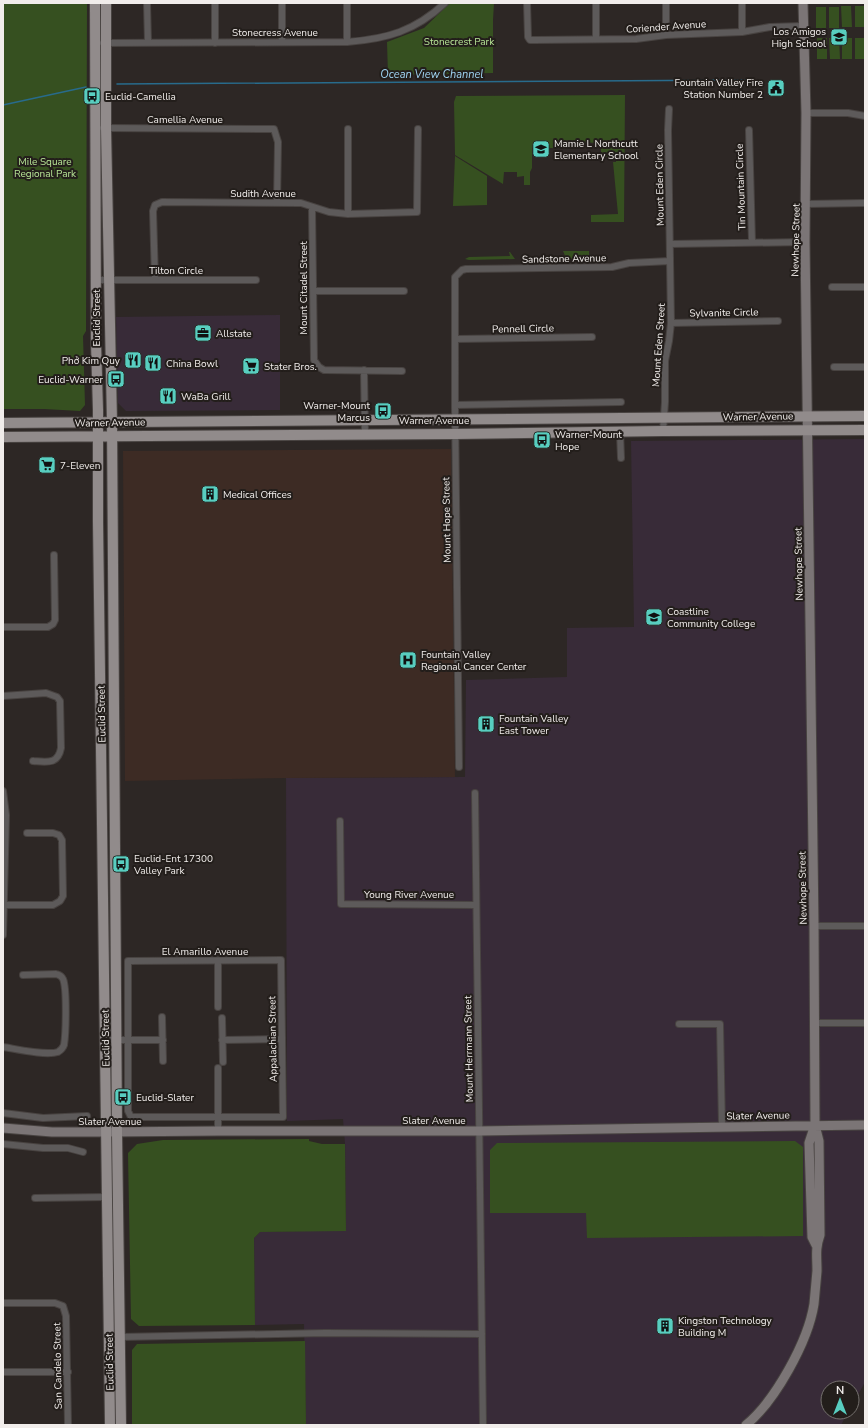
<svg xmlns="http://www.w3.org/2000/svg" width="868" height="1428" font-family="'Nunito Sans',sans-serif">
<rect width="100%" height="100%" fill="#2d2725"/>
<path fill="#382b38" d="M280 315V410L126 411 118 403 116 317Z
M865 439V1382L852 1406V1388H828V1412H848L841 1425H306L304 1324 255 1325 254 1238 260 1232 346 1230 345 1144 343 1119 287 1121 286 778 465 777 466 680 567 677V628L634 627 631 441Z"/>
<path fill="#3d2b24" d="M451 449 455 777 286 778 125 781 123 451Z"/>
<path fill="#365020" d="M3 3H87L86 331 83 336 85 405 80 411 44 409H3Z
M450 3H494L493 20V73L388 75 387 42 424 28Z
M841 6H851L852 27H842Z
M855 6H865V27H855Z
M816 7H826V28H816Z
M829 7H839V28H829Z
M817 38H827V59H817Z
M829 38H839L840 59H830Z
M842 38H852V59H842Z
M855 38H865V59H855Z
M625 95 624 222H591V215L618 214 613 162H616V159H610V157H601V143L569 142V148H532V168L530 172V185H524V176L517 177V172H504L503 184 455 155 454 102 456 96Z
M455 156 487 176V205L453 206Z
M563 251H589V259L567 260Z
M509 252H510L515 259 469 260 465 259 469 257 510 256Z
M309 1139V1141L322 1144H345L346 1231 260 1232 254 1238 255 1325 139 1326 131 1319 128 1153 137 1144 163 1140Z
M795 1141 803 1147V1236L587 1238 586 1213H490V1150L497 1143Z
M305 1341 306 1425H132V1350L137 1344Z"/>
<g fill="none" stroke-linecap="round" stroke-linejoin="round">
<path stroke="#286b8c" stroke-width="1.5" d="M117 84 748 80
M3 105 86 87"/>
<defs>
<path id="street" d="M147 3 148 43
M215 3V43
M347 3V42
M527 3 528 37 530 40H534L636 39 666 35 742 32 770 27 803 26
M596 3V39
M666 3V35
M742 3V32
M282 42V3
M103 43 347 42C387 39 415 31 445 3
M806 113H848L865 116
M103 128 274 129 278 142 277 203
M348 129V214
M749 130 752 242
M806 204 865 203
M312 207 314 360 319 367 324 370 402 371
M670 244 805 242
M97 280H256
M155 280 153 211 155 205 162 202 301 203 329 212 348 214 417 212 418 129
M832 287H865
M313 291H404
M671 323 778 321
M455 339 592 337
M834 367H865
M364 370 365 434
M455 405 621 402
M663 431 665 402V361L669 341 671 323 668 130 669 109
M620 432 621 458
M3 627H48L53 624 55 620 54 555
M3 696 46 693 57 697 60 701 61 748C58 765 46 762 33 761
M459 767 455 408V277L462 270 466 269 612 267 629 263 670 261
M3 791 6 815 3 935
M475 793 483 1425
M340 821 341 904 476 905
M3 905H53L60 901 63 896 62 840 59 835 53 833H27
M814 926H865
M281 960 283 1117H131L128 1111V961Z
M218 1007V961
M162 1017 163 1061
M222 1018 223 1062
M814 1023H865
M679 1024H720L722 1127
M105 1040H163
M222 1040 282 1039
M3 1047C16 1049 46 1056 58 1052 61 1050 63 1048 64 1045 66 1033 67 988 63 979 61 975 59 975 56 974L23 975
M218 1068V1131
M3 1113 43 1118 87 1116
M3 1144 43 1148H68L83 1152
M35 1198 107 1197
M3 1303H55L63 1306 66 1316 68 1425
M120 1337 325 1333 482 1334
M3 1372H68"/>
<path id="secondary" d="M815 1125 809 1143 812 1237 816 1245
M3 1128 52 1132H106L218 1131H479L865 1125
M746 1425C775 1401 808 1342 814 1304 815 1293 816 1282 817 1271 817 1256 815 1249 820 1235L819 1141 815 1125 814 926 805 242 806 113 803 3"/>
<path id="primary" d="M95 3 96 343 98 410V522L110 1425
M106 3V128L112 422 117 1132 121 1425
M3 423 865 416
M3 437 455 434 663 431 865 430"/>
</defs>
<use href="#street" stroke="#484341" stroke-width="8"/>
<use href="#secondary" stroke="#484341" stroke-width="11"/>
<use href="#primary" stroke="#484341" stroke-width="12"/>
<use href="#street" stroke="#5d5a5a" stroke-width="6"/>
<use href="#secondary" stroke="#7b7576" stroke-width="9"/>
<use href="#primary" stroke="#918b8b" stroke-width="10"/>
</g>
<defs>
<symbol id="school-square" viewBox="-11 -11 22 22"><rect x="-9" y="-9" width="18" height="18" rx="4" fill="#58cec0" stroke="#231e1b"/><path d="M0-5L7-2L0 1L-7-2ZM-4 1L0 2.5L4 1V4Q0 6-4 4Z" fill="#111"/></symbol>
<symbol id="civic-square" viewBox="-11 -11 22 22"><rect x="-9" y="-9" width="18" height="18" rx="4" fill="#58cec0" stroke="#231e1b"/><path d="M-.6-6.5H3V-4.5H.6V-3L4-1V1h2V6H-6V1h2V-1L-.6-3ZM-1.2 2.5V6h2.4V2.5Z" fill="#111"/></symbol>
<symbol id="bus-square" viewBox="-11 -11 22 22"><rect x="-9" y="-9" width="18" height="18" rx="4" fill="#58cec0" stroke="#231e1b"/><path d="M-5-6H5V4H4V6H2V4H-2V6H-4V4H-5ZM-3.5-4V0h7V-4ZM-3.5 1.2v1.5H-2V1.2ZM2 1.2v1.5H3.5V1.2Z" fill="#111"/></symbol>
<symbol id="office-square" viewBox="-11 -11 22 22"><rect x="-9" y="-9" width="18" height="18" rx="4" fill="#58cec0" stroke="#231e1b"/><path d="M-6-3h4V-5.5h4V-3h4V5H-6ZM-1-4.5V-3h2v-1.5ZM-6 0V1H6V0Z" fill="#111"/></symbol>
<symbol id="restaurant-square" viewBox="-11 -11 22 22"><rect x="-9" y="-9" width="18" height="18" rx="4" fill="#58cec0" stroke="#231e1b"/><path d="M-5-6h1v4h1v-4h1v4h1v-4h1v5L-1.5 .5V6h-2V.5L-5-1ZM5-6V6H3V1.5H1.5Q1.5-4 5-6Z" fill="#111"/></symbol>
<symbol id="supermarket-square" viewBox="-11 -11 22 22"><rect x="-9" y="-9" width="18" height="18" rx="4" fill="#58cec0" stroke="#231e1b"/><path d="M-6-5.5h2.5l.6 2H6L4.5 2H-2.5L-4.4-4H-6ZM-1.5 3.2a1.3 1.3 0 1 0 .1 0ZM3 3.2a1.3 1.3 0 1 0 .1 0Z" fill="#111"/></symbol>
<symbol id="building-square" viewBox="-11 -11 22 22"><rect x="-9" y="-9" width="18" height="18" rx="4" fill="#58cec0" stroke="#231e1b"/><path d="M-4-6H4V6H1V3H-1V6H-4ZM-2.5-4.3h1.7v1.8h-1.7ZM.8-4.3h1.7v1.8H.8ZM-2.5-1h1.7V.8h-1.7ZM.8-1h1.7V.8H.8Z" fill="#111"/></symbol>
<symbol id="hospital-square" viewBox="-11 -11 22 22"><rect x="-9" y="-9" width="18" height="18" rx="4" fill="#58cec0" stroke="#231e1b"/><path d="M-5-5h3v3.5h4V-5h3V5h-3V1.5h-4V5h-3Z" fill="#111"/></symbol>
</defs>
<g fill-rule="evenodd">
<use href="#school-square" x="829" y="27" width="20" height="20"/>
<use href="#civic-square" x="766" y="78" width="20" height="20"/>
<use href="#bus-square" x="82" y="86" width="20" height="20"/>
<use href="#school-square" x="531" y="139" width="20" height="20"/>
<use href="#office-square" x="193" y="323" width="20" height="20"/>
<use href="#restaurant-square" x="123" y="350" width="20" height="20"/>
<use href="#restaurant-square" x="143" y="353" width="20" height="20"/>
<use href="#supermarket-square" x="241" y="356" width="20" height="20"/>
<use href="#bus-square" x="106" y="369" width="20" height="20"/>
<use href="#restaurant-square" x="158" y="386" width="20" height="20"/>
<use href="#bus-square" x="373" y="401" width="20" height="20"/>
<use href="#bus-square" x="532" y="430" width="20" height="20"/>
<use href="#supermarket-square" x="37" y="455" width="20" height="20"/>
<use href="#building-square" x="200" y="484" width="20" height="20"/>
<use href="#school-square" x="644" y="607" width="20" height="20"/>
<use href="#hospital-square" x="398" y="650" width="20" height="20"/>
<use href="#building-square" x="476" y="714" width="20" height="20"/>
<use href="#bus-square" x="111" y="854" width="20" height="20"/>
<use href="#bus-square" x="113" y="1087" width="20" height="20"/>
<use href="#building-square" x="655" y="1316" width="20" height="20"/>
</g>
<g text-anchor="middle" stroke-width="4" stroke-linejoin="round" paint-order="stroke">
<g font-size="10" fill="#f1edeb" stroke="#231e1b">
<text transform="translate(666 26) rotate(-4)" y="4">Coriender Avenue</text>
<text x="275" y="36">Stonecress Avenue</text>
<text x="185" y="123">Camellia Avenue</text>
<text transform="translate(659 185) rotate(-91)" y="4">Mount Eden Circle</text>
<text transform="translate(740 187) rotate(-92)" y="4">Tin Mountain Circle</text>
<text x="263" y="197">Sudith Avenue</text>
<text transform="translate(795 240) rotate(-89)" y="4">Newhope Street</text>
<text transform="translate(564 258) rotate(-1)" y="4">Sandstone Avenue</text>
<text x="176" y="274">Tilton Circle</text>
<text transform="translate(303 288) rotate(-90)" y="4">Mount Citadel Street</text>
<text transform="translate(724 312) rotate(-1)" y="4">Sylvanite Circle</text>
<text transform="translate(96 318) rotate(-90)" y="4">Euclid Street</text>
<text transform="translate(523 328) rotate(-1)" y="4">Pennell Circle</text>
<text transform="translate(658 345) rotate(-86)" y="4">Mount Eden Street</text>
<text transform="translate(758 416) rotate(-1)" y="4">Warner Avenue</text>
<text x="434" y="424">Warner Avenue</text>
<text transform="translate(110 422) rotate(-1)" y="4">Warner Avenue</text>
<text transform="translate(446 520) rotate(-91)" y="4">Mount Hope Street</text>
<text transform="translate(798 564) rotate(-91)" y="4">Newhope Street</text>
<text transform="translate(101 714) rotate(-91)" y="4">Euclid Street</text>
<text transform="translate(802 888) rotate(-91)" y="4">Newhope Street</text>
<text x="409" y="898">Young River Avenue</text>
<text x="205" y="955">El Amarillo Avenue</text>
<text transform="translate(105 1038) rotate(-91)" y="4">Euclid Street</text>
<text transform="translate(272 1039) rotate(-91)" y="4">Appalachian Street</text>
<text transform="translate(468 1049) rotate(-91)" y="4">Mount Herrmann Street</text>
<text transform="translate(758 1115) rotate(-1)" y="4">Slater Avenue</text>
<text x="434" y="1124">Slater Avenue</text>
<text x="110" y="1125">Slater Avenue</text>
<text transform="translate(109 1362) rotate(-91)" y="4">Euclid Street</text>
<text transform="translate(57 1366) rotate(-91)" y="4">San Candelo Street</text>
</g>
<g font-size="10" fill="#f1edeb" stroke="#231e1b" text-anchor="start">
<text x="826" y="35" text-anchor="end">Los Amigos<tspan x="826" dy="12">High School</tspan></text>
<text x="763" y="86" text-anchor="end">Fountain Valley Fire<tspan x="763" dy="12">Station Number 2</tspan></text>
<text x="105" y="100">Euclid-Camellia</text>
<text x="554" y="147">Mamie L Northcutt<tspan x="554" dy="12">Elementary School</tspan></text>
<text x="216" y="337">Allstate</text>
<text x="120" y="364" text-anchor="end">Phở Kim Quy</text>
<text x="166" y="367">China Bowl</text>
<text x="264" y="370">Stater Bros.</text>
<text x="103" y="383" text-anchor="end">Euclid-Warner</text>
<text x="181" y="400">WaBa Grill</text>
<text x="370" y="409" text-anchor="end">Warner-Mount<tspan x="370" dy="12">Marcus</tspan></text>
<text x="555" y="438">Warner-Mount<tspan x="555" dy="12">Hope</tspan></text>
<text x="60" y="469">7-Eleven</text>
<text x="223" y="498">Medical Offices</text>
<text x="667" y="615">Coastline<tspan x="667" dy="12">Community College</tspan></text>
<text x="421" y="658">Fountain Valley<tspan x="421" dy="12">Regional Cancer Center</tspan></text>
<text x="499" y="722">Fountain Valley<tspan x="499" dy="12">East Tower</tspan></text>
<text x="134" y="862">Euclid-Ent 17300<tspan x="134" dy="12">Valley Park</tspan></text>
<text x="136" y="1101">Euclid-Slater</text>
<text x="678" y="1324">Kingston Technology<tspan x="678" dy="12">Building M</tspan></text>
</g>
<g font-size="10" fill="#b8e697" stroke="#231e1b">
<text x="459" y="45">Stonecrest Park</text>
<text x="45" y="165">Mile Square<tspan x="45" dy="12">Regional Park</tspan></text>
</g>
<g font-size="11" font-style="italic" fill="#a1d6f5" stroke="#231e1b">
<text x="432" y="78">Ocean View Channel</text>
</g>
</g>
<rect width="868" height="1428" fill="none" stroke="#f1edeb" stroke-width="8"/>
<g transform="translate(840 1400)"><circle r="19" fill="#231e1b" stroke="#75716e"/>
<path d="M0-3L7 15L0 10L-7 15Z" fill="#58cec0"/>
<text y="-6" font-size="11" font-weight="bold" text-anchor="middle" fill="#f1edeb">N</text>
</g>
</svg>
